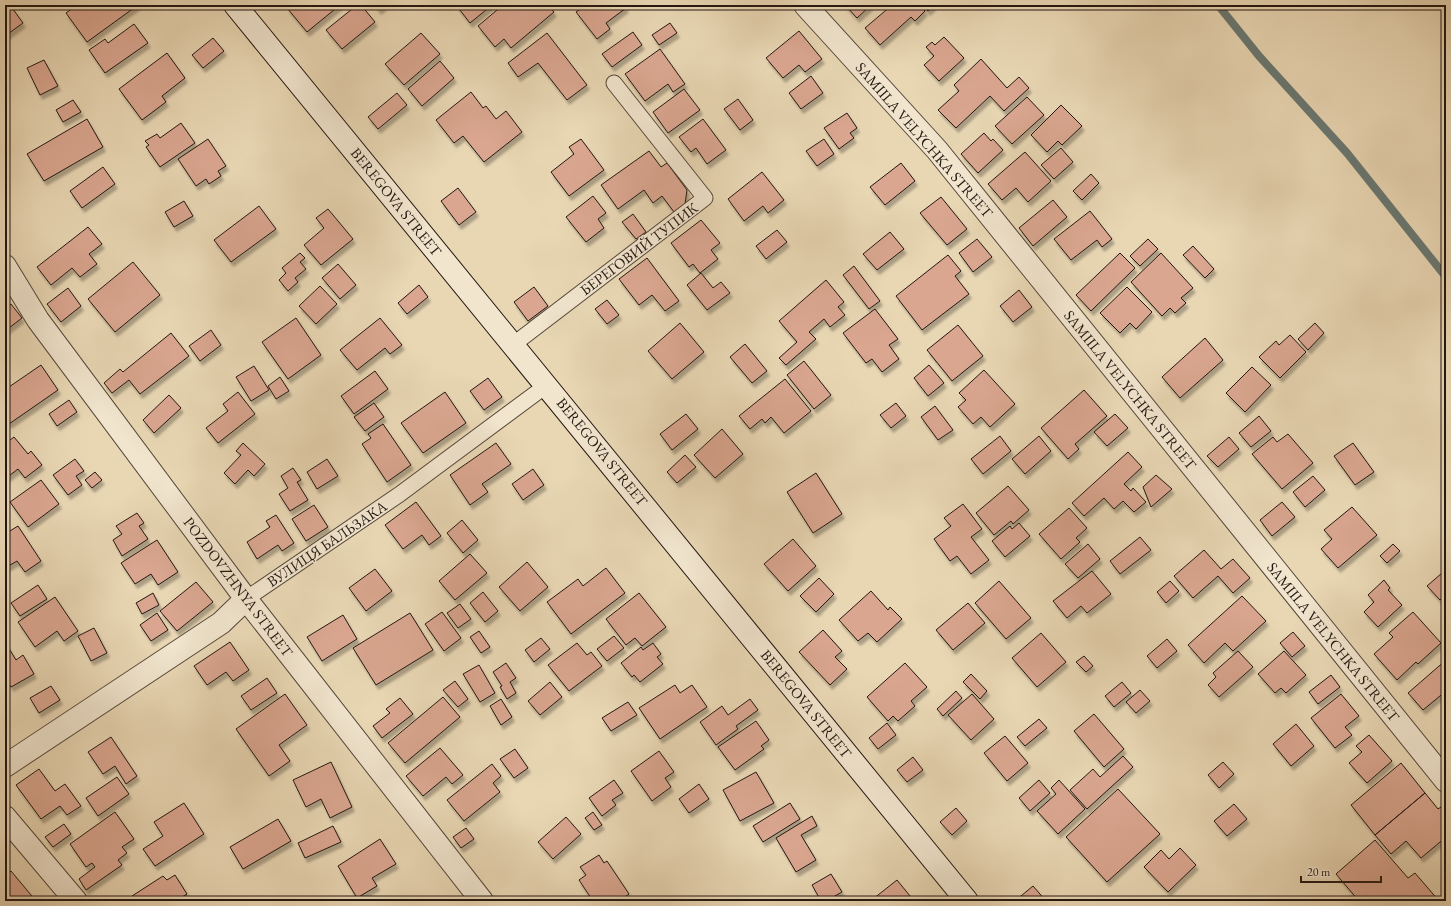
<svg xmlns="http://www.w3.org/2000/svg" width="1451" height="906" font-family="'EB Garamond',serif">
<defs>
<filter id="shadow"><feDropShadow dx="2.5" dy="4.5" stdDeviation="1" flood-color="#0004"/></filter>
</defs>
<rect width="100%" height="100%" fill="#e9d7b4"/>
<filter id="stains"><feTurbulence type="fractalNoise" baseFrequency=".005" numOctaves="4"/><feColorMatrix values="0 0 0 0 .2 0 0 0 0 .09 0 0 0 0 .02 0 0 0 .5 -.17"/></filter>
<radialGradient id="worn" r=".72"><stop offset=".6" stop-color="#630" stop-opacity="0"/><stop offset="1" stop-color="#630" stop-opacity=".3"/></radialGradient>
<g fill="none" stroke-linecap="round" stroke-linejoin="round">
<path stroke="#6a7872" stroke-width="8" d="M1218 5 1259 56 1347 153 1446 277"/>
</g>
<path fill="#daa690" stroke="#231711" filter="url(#shadow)" d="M5 5H10L23 23 5 36Z
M77 5H138L87 42 66 13Z
M291 5H340L307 32 287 8Z
M357 5H361L375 22 342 49 326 30Z
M375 5H385L379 10Z
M456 5H492L470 23Z
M503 5H548L554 12 511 48 504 39 495 47 478 26Z
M586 5H624L626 8 606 23 610 29 597 39 576 12Z
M845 5H871L857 18Z
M892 5H920L925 11 915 21 911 17 880 45 865 28Z
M922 5H934L928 11Z
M670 23 677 33 659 45 652 35Z
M134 24 148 43 105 73 89 50 105 39 108 43Z
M799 31 822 59 805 72 799 65 783 78 766 58Z
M633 32 642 45 612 67 602 54Z
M421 33 440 54 404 85 385 64Z
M547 33 587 85 567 100 538 63 518 77 508 63Z
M944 37 964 58 939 81 924 65 934 56 926 47 932 42 935 45Z
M213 38 224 51 203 68 192 55Z
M660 49 685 84 673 92 668 84 645 101 625 74Z
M167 53 185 78 162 96 166 102 142 120 119 89Z
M981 59 1007 88 1019 77 1029 88 1004 111 990 96 956 128 938 110 959 91 954 85Z
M44 60 58 86 40 95 27 68Z
M440 61 454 78 422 106 408 89Z
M811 76 823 93 801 109 789 93Z
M684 89 700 110 668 133 653 112Z
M471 92 483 108 486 106 496 119 506 111 522 132 484 162 463 136 454 143 436 120Z
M397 93 407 105 378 129 368 117Z
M1027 97 1044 115 1012 144 995 126Z
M738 99 753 120 740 130 724 109Z
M73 100 81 112 63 122 56 110Z
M1061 105 1082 126 1062 145 1058 141 1047 152 1031 135Z
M847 113 857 128 850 133 854 138 839 149 824 128Z
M87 119 103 147 44 181 27 154Z
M703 119 726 150 707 164 696 148 691 152 679 137Z
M181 123 195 143 160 167 146 147 149 145 145 141 157 134 160 138Z
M984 133 991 141 993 139 1003 150 978 173 961 154Z
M208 139 226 166 218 171 221 176 209 184 206 179 196 186 178 159Z
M581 139 604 170 569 196 551 172 574 154 569 147Z
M824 139 834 154 817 166 806 151Z
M1061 148 1073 162 1054 179 1041 165Z
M649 151 661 167 667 163 687 190 685 204 674 212 662 196 653 203 644 190 618 209 601 185Z
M1025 152 1051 181 1028 202 1016 188 1002 200 988 184Z
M901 163 915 181 885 205 870 187Z
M103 167 115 184 82 208 70 191Z
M762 172 784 200 768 213 763 206 744 221 728 199Z
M1091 174 1099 183 1082 200 1073 191Z
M458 188 476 212 459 225 441 201Z
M593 196 606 213 598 219 604 228 586 242 566 217Z
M941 197 967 229 947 245 920 213Z
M1053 200 1067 217 1033 246 1019 228Z
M184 201 193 216 174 227 165 212Z
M259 206 276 229 231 262 214 240Z
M328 209 353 239 321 265 304 245 324 228 316 218Z
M1090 211 1112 239 1102 247 1097 240 1071 260 1054 239Z
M633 214 646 232 636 239 622 222Z
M701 220 720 243 711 250 718 259 700 273 693 264 689 267 671 243Z
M88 227 102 244 89 254 97 264 80 277 72 268 51 285 37 267Z
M777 230 787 242 766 259 756 246Z
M890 232 904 249 877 270 863 254Z
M977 239 992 257 973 272 959 253Z
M1148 239 1158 249 1140 266 1130 256Z
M1193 246 1214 269 1205 278 1183 255Z
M300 253 305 258 300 262 306 269 295 278 298 282 288 291 279 280 286 273 282 268Z
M1120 253 1135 268 1091 311 1076 295Z
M1161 253 1193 288 1181 298 1186 303 1175 313 1170 308 1162 316 1131 282Z
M948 255 961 271 955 276 969 294 922 330 896 296Z
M647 258 679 301 665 311 652 295 639 305 619 279Z
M133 262 160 295 115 332 88 299Z
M338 264 356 285 340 299 322 278Z
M854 266 880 301 869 309 843 275Z
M701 273 713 288 721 282 730 293 707 310 687 285Z
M826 280 844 302 838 307 845 315 830 327 824 319 809 332 816 339 786 365 779 358 797 342 779 321Z
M419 285 428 297 407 314 398 303Z
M320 286 337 304 316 324 299 306Z
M534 287 548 306 528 321 514 302Z
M1127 287 1152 312 1136 329 1130 323 1120 333 1100 313Z
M68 288 81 306 61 322 47 304Z
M1019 290 1032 307 1013 322 1000 306Z
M607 300 619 315 607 324 595 309Z
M11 304 22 318 5 331V308Z
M875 309 898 339 889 345 899 359 882 372 872 359 866 363 843 333Z
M296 318 321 355 288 379 262 342Z
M380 318 402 345 390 354 385 348 357 370 340 350Z
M680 323 704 352 672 379 648 351Z
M1315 323 1324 333 1308 350 1298 339Z
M958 325 983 356 952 381 927 350Z
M211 330 221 345 200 361 189 346Z
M171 333 189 356 140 394 129 380 112 393 104 383 120 369 123 372Z
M1290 335 1306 352 1280 378 1259 357 1276 341 1279 345Z
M1205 338 1223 360 1180 398 1162 377Z
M745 344 767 371 752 383 730 357Z
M804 361 831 395 814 409 787 375Z
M41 365 58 390 9 424 5 418V388L6 389Z
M929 365 944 383 928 396 914 378Z
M254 366 269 390 251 401 236 377Z
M1252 367 1271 385 1245 412 1226 393Z
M984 370 1015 404 990 427 981 417 973 424 958 407 966 400 959 393Z
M375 371 388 389 354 414 341 396Z
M280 377 289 391 276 399 268 386Z
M488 378 502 397 484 410 470 391Z
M785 379 811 411 784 433 771 417 765 423 762 419 750 429 739 416Z
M1084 390 1107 416 1075 444 1079 449 1068 459 1041 428Z
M238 392 255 414 218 443 206 428 228 411 223 404Z
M445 392 466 423 423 453 401 423Z
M169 395 181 408 154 433 143 420Z
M69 400 77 412 57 426 49 414Z
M374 403 384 417 365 431 354 417Z
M896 403 906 416 891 428 880 415Z
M935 406 953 430 938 440 921 417Z
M686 414 698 429 672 450 660 434Z
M1115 414 1128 428 1107 446 1094 432Z
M1259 416 1271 431 1251 447 1239 433Z
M383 424 411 465 387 482 362 444 371 438 368 434Z
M722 429 743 454 715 478 694 455Z
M1288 434 1313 463 1282 489 1252 454 1273 437 1277 442Z
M1000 436 1011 451 983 474 971 459Z
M1039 436 1051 451 1025 474 1012 459Z
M14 437 28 454 31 451 42 465 25 478 18 469 5 479V444Z
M1229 437 1239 449 1218 467 1207 456Z
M243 443 265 464 254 476 248 470 235 484 224 473 241 455 236 451Z
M496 443 511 464 482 484 488 492 470 505 450 475Z
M1353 443 1374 472 1355 485 1334 456Z
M1128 452 1142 467 1124 484 1131 491 1133 488 1146 502 1134 512 1123 501 1114 509 1104 498 1084 516 1072 503Z
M685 455 696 467 677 483 667 472Z
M75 459 84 471 76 476 82 485 68 495 53 475Z
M327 459 338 476 317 489 307 472Z
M293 468 301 480 297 482 308 500 290 511 279 494 288 488 281 476Z
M533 469 544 485 523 500 512 484Z
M95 472 102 480 92 488 85 480Z
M816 473 842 514 813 533 787 492Z
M1156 475 1172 489 1151 507 1143 487Z
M1313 476 1325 490 1305 507 1293 492Z
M41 480 59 504 28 527 10 502Z
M1008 486 1029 510 1013 524 1011 521 994 535 976 513Z
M416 502 441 536 429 545 422 535 403 549 385 525Z
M1282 502 1295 517 1272 536 1260 520Z
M963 504 982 529 971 537 989 560 971 574 957 556 950 561 934 539 951 526 944 518Z
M314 505 328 527 306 541 292 519Z
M1352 507 1377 535 1338 568 1321 549 1332 539 1324 530Z
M1069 508 1087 528 1076 538 1080 542 1061 559 1039 534Z
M137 513 144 523 139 526 148 539 122 556 113 540 122 534 116 526Z
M276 515 294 543 282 551 278 545 257 559 247 542 270 527 266 521Z
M462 520 478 540 463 553 447 533Z
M1019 523 1030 536 1005 557 992 541 1010 526 1012 529Z
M18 526 41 561 25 572 17 561 5 568V534Z
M1140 537 1151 550 1120 574 1110 561Z
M793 539 816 566 788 591 764 564Z
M157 540 178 572 158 585 151 574 135 584 121 563Z
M1088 544 1100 559 1078 578 1065 564Z
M1393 544 1400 551 1387 563 1380 556Z
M1204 550 1221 569 1233 559 1250 578 1233 593 1218 576 1193 598 1174 576Z
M470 554 487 573 455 600 439 581Z
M527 562 548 587 520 611 499 587Z
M606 568 625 593 571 634 547 602 578 579 583 586Z
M375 569 392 591 366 611 349 588Z
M1092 571 1111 594 1087 613 1081 606 1067 618 1053 601Z
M1442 573 1446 577V594L1440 600 1427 586Z
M819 578 834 594 816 612 800 596Z
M1384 580 1390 588 1388 590 1402 605 1378 627 1364 612 1374 602 1368 595Z
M999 581 1031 618 1006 639 975 603Z
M1170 581 1179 591 1166 603 1157 592Z
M196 582 213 602 177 631 160 611Z
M38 585 47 599 20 616 11 603Z
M871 591 888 610 890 607 902 619 877 642 868 633 858 641 839 620Z
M483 592 498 611 485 622 470 603Z
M153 593 159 605 142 614 136 603Z
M639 593 666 627 642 646 635 638 626 645 606 619Z
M1242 596 1266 621 1233 651 1225 643 1204 663 1188 645Z
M55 597 78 631 64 641 57 631 35 647 18 622Z
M968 603 985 623 953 650 936 630Z
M460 604 471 619 458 628 447 613Z
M442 612 461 638 444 651 425 624Z
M1413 612 1441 643 1418 664 1416 662 1397 680 1374 654 1393 637 1389 633Z
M157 613 168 630 151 641 140 625Z
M410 613 433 650 376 685 353 648Z
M343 615 357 639 322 661 307 637Z
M94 628 107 653 91 661 78 636Z
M823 630 842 651 835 657 847 669 830 685 799 652Z
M479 631 490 647 481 653 470 637Z
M1293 632 1305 646 1292 657 1280 643Z
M1041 633 1066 662 1037 687 1012 658Z
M614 636 624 648 607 661 597 649Z
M541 638 550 649 534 662 525 650Z
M1167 639 1177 651 1157 668 1147 656Z
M5 642 16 660 23 655 34 674 11 687 5 677Z
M230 642 249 670 233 681 226 672 207 685 194 666Z
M577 643 587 655 591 652 602 666 569 691 548 665Z
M653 643 661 654 657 657 663 664 640 682 634 675 632 677 621 663 641 647 643 650Z
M1238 651 1253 667 1219 697 1208 685 1216 677 1213 673Z
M1284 651 1306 675 1286 693 1281 688 1275 693 1258 674Z
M1084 656 1093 666 1086 672 1076 662Z
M1446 660V691L1423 710 1408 693Z
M506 663 516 678 510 682 516 693 507 699 500 687 502 686 493 672Z
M905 663 927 687 911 701 915 706 898 721 893 716 888 721 867 697Z
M479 665 495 693 480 702 463 674Z
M971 674 987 691 980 699 963 682Z
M1331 675 1340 687 1318 704 1309 692Z
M267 678 277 693 251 710 241 696Z
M455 681 468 699 458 707 443 690Z
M550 682 562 697 540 715 528 701Z
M1122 682 1131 693 1114 707 1105 696Z
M675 685 680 693 692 685 707 707 660 739 639 708Z
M51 686 60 700 39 713 30 698Z
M1140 690 1150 701 1136 713 1126 702Z
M956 691 962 698 943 716 937 709Z
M285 694 307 725 279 745 290 761 269 776 236 729Z
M972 694 994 719 971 740 948 715Z
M1341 694 1359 716 1345 727 1352 735 1335 748 1311 718Z
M443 697 460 717 405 763 388 743Z
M400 698 413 714 382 738 373 726 390 713 386 709Z
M501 699 512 717 501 725 490 706Z
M750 699 758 710 736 726 738 729 716 745 700 722 722 706 728 715Z
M628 702 637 715 611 731 602 718Z
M1094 714 1124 749 1104 767 1074 731Z
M1039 719 1047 728 1025 746 1017 737Z
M756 721 769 740 761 746 764 749 735 770 718 747Z
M887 723 896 735 878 749 869 738Z
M1296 724 1314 746 1291 766 1273 744Z
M1369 735 1392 761 1367 783 1349 763 1362 752 1356 746Z
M1005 736 1028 763 1007 781 984 753Z
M111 737 137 776 126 784 115 766 103 774 88 752Z
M440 748 463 775 452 784 446 777 423 796 406 776Z
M515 749 528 768 514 778 500 759Z
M659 751 674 772 665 778 671 787 652 801 631 771Z
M1123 756 1133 767 1087 809 1070 790 1093 769 1100 777Z
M913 757 923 770 907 782 897 770Z
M331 762 352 807 330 818 321 799 306 807 293 780Z
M1223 762 1234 774 1219 788 1208 775Z
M1401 763 1425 793 1375 835 1351 805Z
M492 764 501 776 493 783 500 792 464 821 447 800Z
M39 769 55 791 65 784 81 806 67 815 60 806 41 819 16 785Z
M756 772 774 803 740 821 723 790Z
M117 777 129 794 98 816 86 798Z
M614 780 623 793 612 800 616 805 602 816 589 798Z
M1039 780 1050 793 1030 811 1019 798Z
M1059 780 1085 809 1058 834 1037 811 1056 794 1051 788Z
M699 784 709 799 689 813 679 799Z
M1118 789 1160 834 1107 882 1066 837Z
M1425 793 1438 809 1441 807 1446 813V837L1421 858 1406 841 1391 854 1375 835Z
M184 803 204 834 155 866 143 849 163 836 154 822Z
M790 803 800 819 763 842 753 826Z
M1234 804 1247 819 1227 836 1214 821Z
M956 808 967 821 952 835 940 822Z
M115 812 134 839 122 847 127 853 118 860 122 865 86 890 79 879 95 867 92 863 86 867 70 844Z
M593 812 602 825 594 830 585 818Z
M812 816 817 826 801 835 816 860 796 872 776 838Z
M566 817 581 834 553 859 538 842Z
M278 819 291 841 243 869 230 847Z
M64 824 71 834 53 847 45 837Z
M333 826 341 842 305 858 298 843Z
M466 828 474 839 461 848 453 837Z
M380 839 396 864 372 878 377 886 357 898 338 866Z
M1375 840 1408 878 1415 873 1439 901H1359L1336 874Z
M1180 848 1196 865 1168 892 1144 867 1161 850 1169 859Z
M599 855 604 863 607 861 629 894 619 901H593L579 880 586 875 580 867Z
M11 871 36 901H5V876Z
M831 874 842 892 826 901H821L812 885Z
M175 875 187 894 179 899 180 901H135L132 896 163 876 167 880Z
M897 880 910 896 904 901H875L873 899Z
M1033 886 1046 901H1015Z
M315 896 318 901H309Z"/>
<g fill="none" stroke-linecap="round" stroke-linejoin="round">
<defs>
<path id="lane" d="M514 344 705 198 614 83
M246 599 400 494 547 385"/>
<path id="street" d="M805 5 937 150 1446 781
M5 266 38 320 246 599 482 901
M5 766 221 623 246 599
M5 817 76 901"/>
<path id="secondary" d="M235 5 967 901"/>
</defs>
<use href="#lane" stroke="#54473a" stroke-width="17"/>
<use href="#street" stroke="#54473a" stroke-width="24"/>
<use href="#secondary" stroke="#231711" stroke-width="24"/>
<use href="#lane" stroke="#f1e5ce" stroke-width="15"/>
<use href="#street" stroke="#f1e5ce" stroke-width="22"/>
<use href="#secondary" stroke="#f1e5ce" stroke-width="22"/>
</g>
<g text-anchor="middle" stroke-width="3" stroke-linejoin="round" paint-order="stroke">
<g font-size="15" fill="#231711" stroke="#f1e5ce">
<text transform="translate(924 140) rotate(49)" y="5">SAMIILA VELYCHKA STREET</text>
<text transform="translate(396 202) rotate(51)" y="5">BEREGOVA STREET</text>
<text transform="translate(639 249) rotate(-37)" y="5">БЕРЕГОВИЙ ТУПИК</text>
<text transform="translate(1130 390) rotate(51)" y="5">SAMIILA VELYCHKA STREET</text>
<text transform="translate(602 452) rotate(51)" y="5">BEREGOVA STREET</text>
<text transform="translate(327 544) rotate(-34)" y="5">ВУЛИЦЯ БАЛЬЗАКА</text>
<text transform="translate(238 587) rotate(53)" y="5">POZDOVZHNYA STREET</text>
<text transform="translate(1333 642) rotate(51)" y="5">SAMIILA VELYCHKA STREET</text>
<text transform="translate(806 704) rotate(51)" y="5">BEREGOVA STREET</text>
</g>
</g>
<rect width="1451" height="906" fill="none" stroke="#e9d7b4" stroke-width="20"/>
<rect x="6" y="6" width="1439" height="894" fill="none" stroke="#231711" stroke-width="2"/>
<rect x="10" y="10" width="1431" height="886" fill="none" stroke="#231711"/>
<path d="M1301 876v6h80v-6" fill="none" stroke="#231711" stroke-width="2"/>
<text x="1307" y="876" font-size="12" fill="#231711" stroke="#f1e5ce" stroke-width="3" paint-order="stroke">20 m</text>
<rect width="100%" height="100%" filter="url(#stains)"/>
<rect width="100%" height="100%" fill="url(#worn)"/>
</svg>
